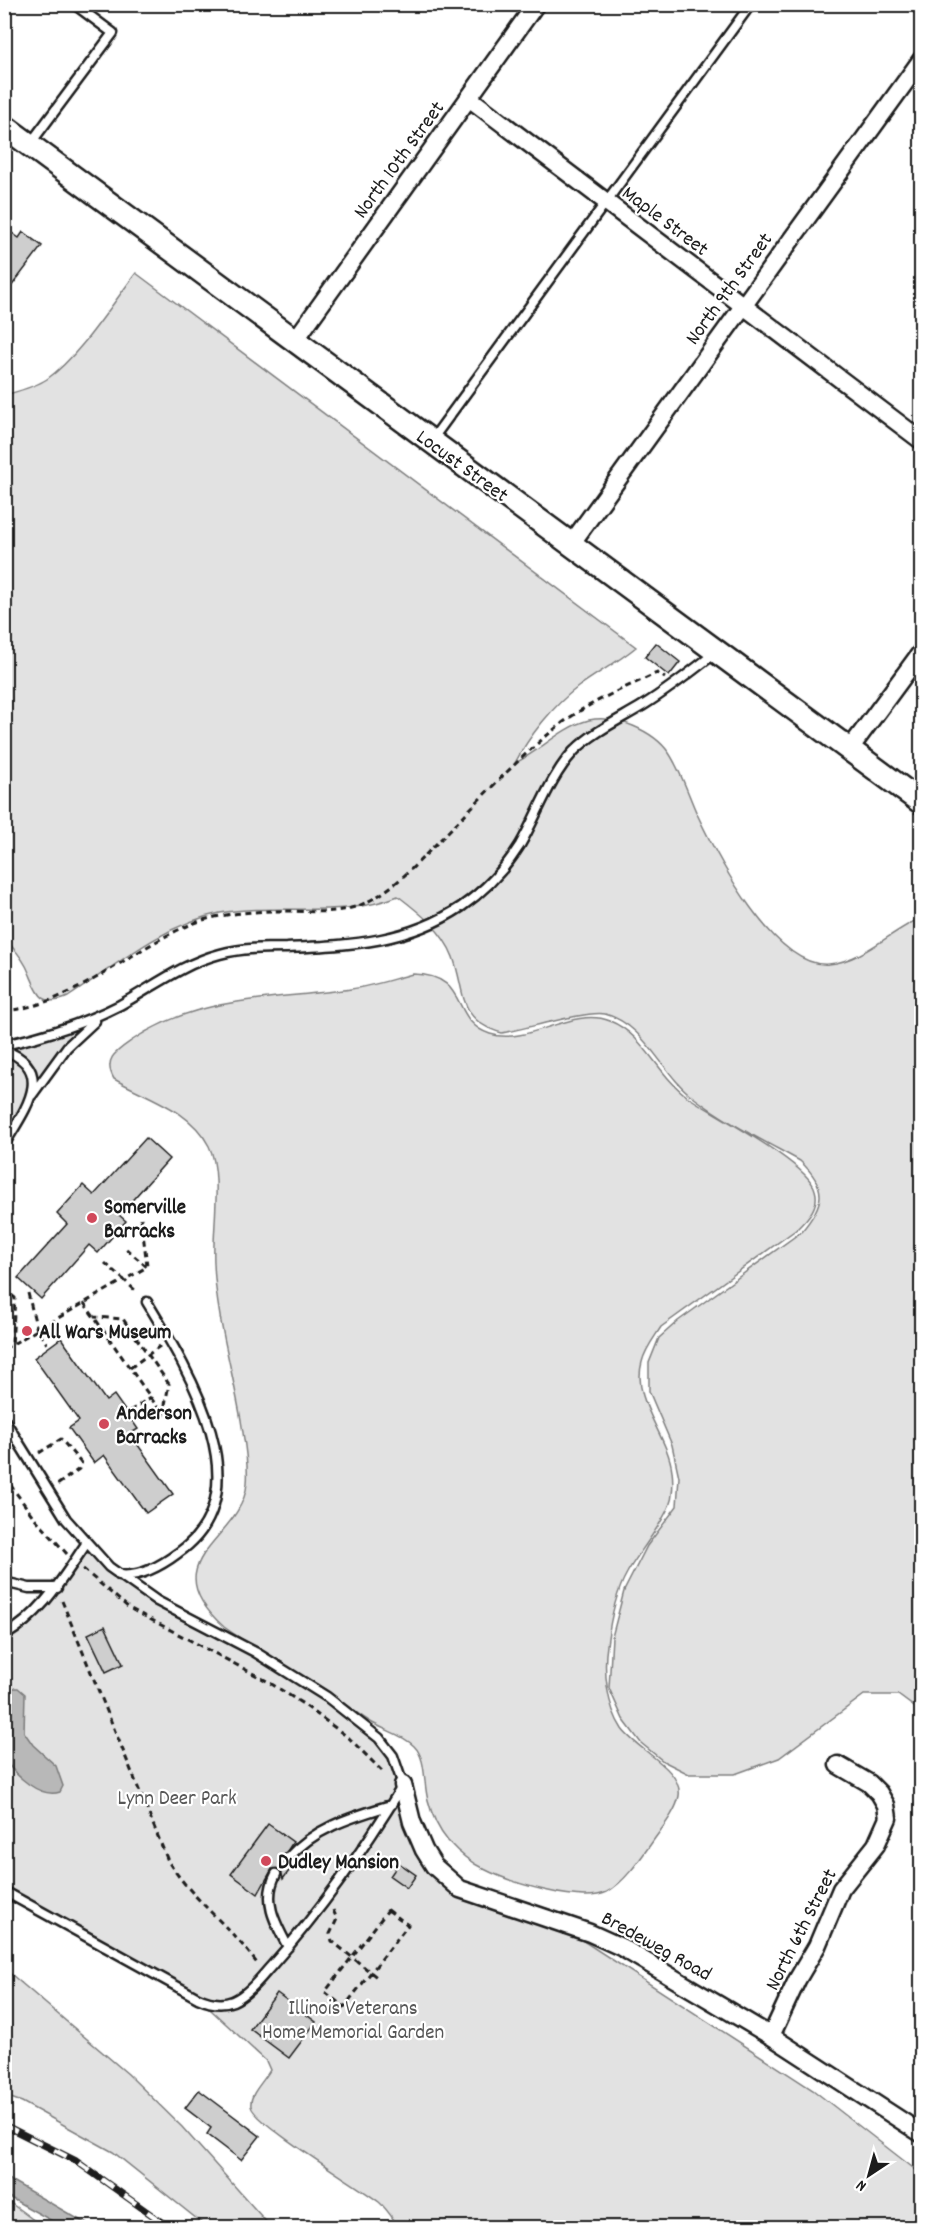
<svg xmlns="http://www.w3.org/2000/svg" width="926" height="2232" font-family="Dekko,sans-serif">
<rect width="100%" height="100%" fill="#fff"/>
<filter id="ink" filterUnits="userSpaceOnUse"><feTurbulence type="fractalNoise" baseFrequency=".0167" numOctaves="2"/><feDisplacementMap in="SourceGraphic" scale="12" xChannelSelector="R" yChannelSelector="G"/><feConvolveMatrix kernelMatrix="1 2 1 2 8 2 1 2 1" color-interpolation-filters="sRGB"/></filter>
<g filter="url(#ink)">
<path fill="#e2e2e2" stroke="#7f7f7f" stroke-width="1.5" d="M136 273 636 647C618 662 597 673 578 687 553 706 529 736 515 763 540 751 561 727 589 720 615 714 654 731 669 753 681 771 688 794 697 814 717 857 775 969 829 964 863 961 892 930 921 918V1712L898 1695H864L779 1758 735 1774H689L663 1761 641 1743 623 1719 609 1688 612 1637 624 1591 647 1546 677 1506 679 1477 672 1445 649 1391V1363L659 1338 678 1321 801 1232C825 1204 828 1187 800 1161 764 1141 726 1122 693 1097 661 1073 646 1025 605 1014 589 1010 525 1029 502 1033 457 1020 466 993 453 957 443 931 419 912 398 896 343 919 278 903 220 913 164 924 116 965 68 997 38 1010 37 988 26 966 20 955 14 948 5 940V395C19 391 35 387 47 379 79 357 112 304 136 273Z
M413 974C471 975 449 1021 490 1034 529 1046 572 1006 610 1021 645 1035 658 1076 688 1097 713 1114 809 1164 815 1190 820 1206 808 1218 797 1229L661 1327C654 1338 645 1349 642 1362 631 1400 668 1435 672 1471 673 1479 673 1487 672 1494 672 1513 637 1554 627 1573 615 1594 610 1622 607 1645 603 1672 607 1706 622 1729 637 1750 683 1769 679 1796 676 1812 662 1828 653 1841 641 1858 625 1882 607 1892 581 1905 509 1882 484 1869 471 1863 458 1852 448 1841 438 1829 432 1816 428 1800 423 1783 427 1759 414 1746 402 1734 383 1730 369 1721 349 1708 332 1693 312 1681 283 1663 252 1647 224 1627 149 1559 243 1540 247 1483 249 1463 244 1440 241 1420 232 1368 216 1316 214 1263 212 1230 223 1174 209 1146 190 1109 147 1098 114 1079 103 1060 115 1052 131 1041 198 995 274 1000 351 989 372 986 393 979 413 974Z
M81 1023 88 1026 53 1063 5 1145V1045Z
M86 1544 119 1575 327 1697 393 1756 403 1785 446 1879 548 1918 813 2090 921 2174V2227H399C393 2219 387 2209 379 2202 359 2186 253 2123 251 2106 249 2094 265 2080 270 2070L266 2061 198 1998 5 1891 4 1636 35 1614Z
M5 1969 128 2074 182 2127 271 2227H207L113 2152 22 2102 5 2096Z
M5 2199 43 2227H5Z"/>
<path fill="#b8b8b8" stroke="#7a7a7a" stroke-width="1.5" d="M5 1688H18L25 1694 24 1732 33 1745 56 1766 63 1786 60 1792C40 1799 15 1775 5 1760Z
M5 2177 92 2227H63L5 2195Z"/>
<path fill="#cecece" stroke="#1c1c1c" stroke-width="1.5" d="M4 227 19 238 23 232 42 246 4 296Z
M656 643 680 662 669 676 645 657Z
M146 1138 169 1159 119 1215 126 1221 98 1253 89 1245 41 1299 18 1278 67 1224 57 1214 83 1185 94 1195Z
M61 1338 106 1401 114 1395 138 1429 130 1434 173 1494 146 1513 104 1455 94 1463 69 1428 79 1421 34 1358Z
M105 1626 123 1664 106 1672 88 1634Z
M268 1824 293 1842 282 1859 286 1864 295 1863 283 1879 281 1870 272 1869 258 1894 231 1874Z
M399 1863 416 1875 407 1888 390 1876Z
M277 1993 316 2022 289 2058 250 2029Z
M199 2090 260 2136 241 2160 207 2134 211 2128 185 2108Z"/>
<g fill="none" stroke-linecap="round" stroke-linejoin="round">
<defs>
<path id="lane" d="M30 144 113 33 74 4
M431 441 751 4
M4 1045C45 1036 83 1024 120 1005 153 987 182 964 220 954 242 948 265 948 287 948 350 945 407 943 461 907 484 891 505 869 520 845 538 814 549 778 574 751 593 732 619 720 642 706 668 690 691 672 715 653
M4 1050C58 1070 23 1112 4 1145
M32 1095 67 1047 95 1021
M4 1419 66 1519 109 1567 157 1601 255 1652 327 1697 379 1738 393 1756 403 1785C365 1848 322 1909 273 1964 262 1976 249 1994 233 2001 221 2006 209 2003 198 1998L4 1891
M119 1575C140 1578 162 1565 178 1553 265 1493 187 1368 147 1302
M4 1582 29 1588H57
M4 1636C42 1614 62 1579 86 1544
M288 1858C316 1827 352 1817 391 1805
M276 1874C262 1900 275 1923 288 1947"/>
<path id="street" d="M919 4 922 6
M469 98 922 441
M296 339 536 4
M571 544 922 59
M849 750 922 651
M403 1785 412 1822 424 1850 434 1866 460 1889 590 1933 621 1947 771 2036 922 2134
M771 2036 797 1980 817 1946 841 1889 876 1845 888 1818 886 1805 879 1793 869 1783 838 1765"/>
<path id="secondary" d="M4 126 922 803"/>
</defs>
<use href="#lane" stroke="#1c1c1c" stroke-width="13"/>
<use href="#street" stroke="#1c1c1c" stroke-width="21"/>
<use href="#secondary" stroke="#1c1c1c" stroke-width="27"/>
<path stroke="#1c1c1c" stroke-width="3" stroke-dasharray="6 4.5" stroke-linecap="butt" d="M4 1011C79 1004 127 950 192 924 217 914 247 912 273 911 305 910 338 917 367 902 397 887 420 860 443 837 480 799 519 757 561 724 589 702 625 688 657 673L665 678
M141 1218 147 1265
M105 1263 124 1280 147 1267 124 1247
M4 1289 15 1298 12 1345
M28 1293 37 1330 47 1344
M84 1303 163 1415 169 1384 123 1319 94 1317
M4 1349 124 1280 138 1293
M130 1368 160 1346
M130 1411 151 1397
M39 1453 61 1439 81 1463 79 1469 57 1485
M4 1476 32 1515 67 1554
M83 1569 129 1608 267 1681 303 1704 349 1738 385 1774
M62 1601 168 1861C193 1901 232 1927 258 1965
M333 1910 337 1919 330 1934 332 1941 379 1979
M388 1910 408 1925 344 2007 325 1992Z"/>
<use href="#lane" stroke="#fff" stroke-width="8"/>
<use href="#street" stroke="#fff" stroke-width="16"/>
<use href="#secondary" stroke="#fff" stroke-width="22"/>
<defs>
<path id="rail" d="M4 2125 76 2161 170 2228"/>
</defs>
<use href="#rail" stroke="#1c1c1c" stroke-width="7"/>
<use href="#rail" stroke="#fff" stroke-width="4.5" stroke-dasharray="14" stroke-linecap="butt"/>
</g>
</g>
<g fill="#d1495b" stroke="#fff" stroke-width="2">
<circle cx="92" cy="1218" r="6"/>
<circle cx="27" cy="1331" r="6"/>
<circle cx="104" cy="1424" r="6"/>
<circle cx="266" cy="1861" r="6"/>
</g>
<g text-anchor="middle" stroke-width="4.5" stroke-linejoin="round" paint-order="stroke">
<g font-size="21" fill="#1c1c1c" stroke="#fff">
<text transform="translate(398 159) rotate(-54)" y="7">North 10th Street</text>
<text transform="translate(666 220) rotate(37)" y="7">Maple Street</text>
<text transform="translate(728 288) rotate(-54)" y="7">North 9th Street</text>
<text transform="translate(463 465) rotate(36)" y="7">Locust Street</text>
<text transform="translate(800 1929) rotate(-63)" y="7">North 6th Street</text>
<text transform="translate(657 1945) rotate(29)" y="7">Bredeweg Road</text>
</g>
<g font-size="21" font-weight="bold" fill="#1c1c1c" stroke="#fff" text-anchor="start">
<text x="104" y="1213">Somerville<tspan x="104" dy="24">Barracks</tspan></text>
<text x="39" y="1338">All Wars Museum</text>
<text x="116" y="1419">Anderson<tspan x="116" dy="24">Barracks</tspan></text>
<text x="278" y="1868">Dudley Mansion</text>
</g>
<g font-size="21" fill="#575757" stroke="#fff">
<text x="177" y="1804">Lynn Deer Park</text>
<text x="353" y="2014">Illinois Veterans<tspan x="353" dy="24">Home Memorial Garden</tspan></text>
</g>
</g>
<rect width="926" height="2232" fill="none" stroke="#fff" stroke-width="24"/>
<rect x="12" y="12" width="902" height="2208" fill="none" stroke="#1c1c1c" stroke-width="2" filter="url(#ink)"/>
<g transform="translate(869 2175) rotate(216)" stroke="#ffffff" stroke-width="4.5" paint-order="stroke">
<path d="M0-4.5L10 22L0 15L-10 22Z" fill="#1c1c1c"/>
<text y="-9" font-size="16" font-weight="bold" text-anchor="middle" fill="#1c1c1c">N</text>
</g>
</svg>
